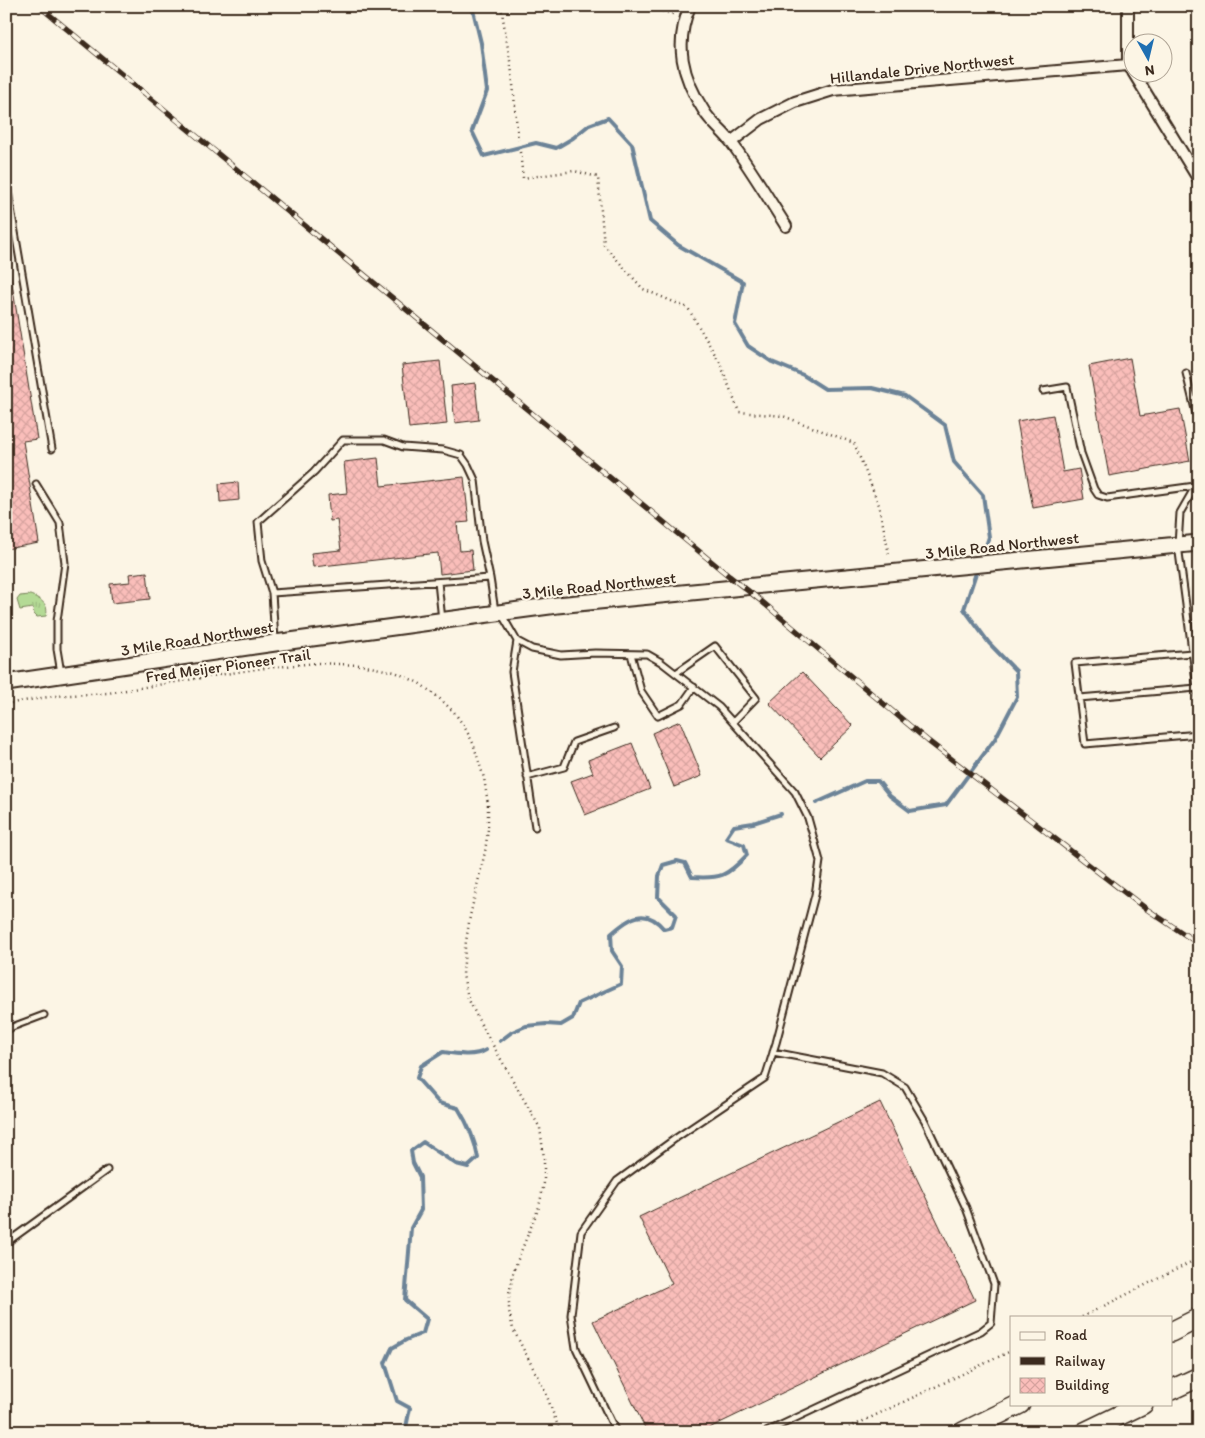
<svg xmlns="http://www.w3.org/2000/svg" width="1205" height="1438" font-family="Itim,sans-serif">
<defs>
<pattern id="grass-tufts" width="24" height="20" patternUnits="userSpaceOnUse" patternTransform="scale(1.25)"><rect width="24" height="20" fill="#b4da95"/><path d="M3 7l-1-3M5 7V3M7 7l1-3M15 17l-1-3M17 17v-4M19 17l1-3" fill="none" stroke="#9cbb80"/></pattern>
<pattern id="building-cross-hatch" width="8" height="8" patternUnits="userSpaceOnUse" patternTransform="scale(1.25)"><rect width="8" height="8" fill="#fabeba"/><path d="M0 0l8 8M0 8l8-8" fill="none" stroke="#d7a39f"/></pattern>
</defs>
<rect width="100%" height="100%" fill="#fcf5e5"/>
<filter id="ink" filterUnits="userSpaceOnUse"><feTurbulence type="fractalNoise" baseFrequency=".02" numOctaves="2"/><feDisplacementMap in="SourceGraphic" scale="10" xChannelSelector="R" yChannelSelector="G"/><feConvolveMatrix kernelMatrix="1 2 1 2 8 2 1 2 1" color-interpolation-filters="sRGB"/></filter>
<g filter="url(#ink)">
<path fill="url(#grass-tufts)" stroke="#78825a" d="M30 595C39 598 50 604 46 616L37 617 34 614 33 608 20 610 17 600 20 596Z"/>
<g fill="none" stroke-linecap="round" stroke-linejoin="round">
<path stroke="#6c8397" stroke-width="4" d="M472 6 481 43 487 91 472 131 484 156 536 143 556 148 573 138 589 125 608 118 632 144 650 221 678 245 743 282 735 324 748 346 772 362 803 375 825 389 872 388 905 396 945 425 954 462 983 495 989 537 981 561
M816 803 865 781H878L890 796 910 811 946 805 995 739 1017 697 1016 671 989 643 964 609 978 567
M500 1041 512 1032 526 1026 546 1024 561 1025 573 1018 579 1003 621 984 622 966 612 951 611 934C629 918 645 906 664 929L672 927 676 915 658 897 659 876 663 865 677 861 685 863 692 877C721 879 727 876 747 855L744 845 726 838 734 826 753 823 781 814
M405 1432 410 1408 397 1401 385 1363 392 1348 406 1340 423 1333 427 1319 405 1300 411 1228 421 1210 420 1177 413 1163 411 1151 423 1142 456 1164 468 1167 478 1158C475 1139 468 1124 458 1108L439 1103 417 1078 421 1066 443 1052C456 1054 475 1057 486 1050"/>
</g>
<path fill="url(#building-cross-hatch)" stroke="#3b2a1e" d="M6 246 37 439 23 441 39 543 6 549Z
M1130 358 1140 416 1180 409 1190 461 1109 476 1089 366Z
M440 361 447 424 409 428 402 365Z
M475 383 479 420 455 423 451 386Z
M1053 415 1063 472 1079 469 1084 499 1033 508 1017 421Z
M378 458 381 486 464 477 469 522 457 523 460 551 471 550 473 570 440 574 438 553 313 567 311 553 341 550 337 520 330 521 328 495 347 493 344 462Z
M238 482 239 500 220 502 219 484Z
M147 572 150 599 112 603 110 584 130 582 129 574Z
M802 672 853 726 820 757 769 703Z
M680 721 702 776 674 787 652 733Z
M632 743 650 789 585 815 571 781 593 773 588 760Z
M880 1102 975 1300 701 1432H647L593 1321 672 1284 639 1217Z"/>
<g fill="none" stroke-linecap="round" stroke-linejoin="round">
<defs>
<path id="lane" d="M6 179 52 449
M1186 373 1198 422 1199 433
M1043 391 1067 387 1081 453 1094 489 1098 495 1107 498 1195 486
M1199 480 1180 513 1178 545 1199 703
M36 484 60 523 65 563 57 621V649L61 673
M438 582 442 620
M272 593 262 561 258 522 314 472 343 440H384L403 447 443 450 461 455 468 465 475 480 482 541 490 578
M502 615 517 641 532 649 561 655 595 653 647 654 661 662 719 707 795 792 808 818 820 861 815 895 776 1043 765 1078 676 1138 617 1181 581 1232 571 1315 576 1348 616 1432
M275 640 272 593 490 578 495 611
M517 641 512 672 535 827
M1192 653 1075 663 1085 744 1199 734
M631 654 641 691 658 716 682 704 694 687
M676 673 715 646 756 698 733 722
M1079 698 1197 688
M527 777 564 767 574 742 614 728
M6 1031 12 1027 44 1015
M6 1243 107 1170
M766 1432 981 1331 991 1323 994 1284 966 1208 925 1121 905 1087 882 1073 773 1052"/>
<path id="street" d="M690 6C674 44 682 77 704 111 711 123 723 131 731 142 751 169 768 198 786 226
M1128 6V65L1131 69
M1133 72 1199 180
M731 142 761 119 795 102 833 90 1128 65"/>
<path id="secondary" d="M6 683 275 643 557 605 1199 543"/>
<path id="highway" d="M1171 1332 1199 1318
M1171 1390 1199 1377
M963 1432 1020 1404
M1085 1432 1143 1404"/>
</defs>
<use href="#lane" stroke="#3b2a1e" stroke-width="9"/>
<use href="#street" stroke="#3b2a1e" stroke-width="14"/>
<use href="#secondary" stroke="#3b2a1e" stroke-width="19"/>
<use href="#highway" stroke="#3b2a1e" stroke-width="22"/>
<path stroke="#3b2a1e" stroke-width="2.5" stroke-dasharray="1 4" stroke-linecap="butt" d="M501 6 512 73 518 140
M643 6 676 15
M520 152 523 178 574 171 598 177 604 245 643 289 688 308 720 363 739 412 783 416 854 443 879 505 889 554
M6 704 54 696 108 693 256 669 317 663 361 665 395 672 419 683 438 697 454 712 464 726 473 743 484 778 488 804V829L485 852 470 916 465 948 463 975 468 998 478 1019 540 1128 544 1158V1183L539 1207 514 1269 509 1294V1311L513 1329 545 1391 560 1432
M1082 1317 1199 1258
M840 1432 1011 1351"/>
<use href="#lane" stroke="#fcf5e5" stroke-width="5"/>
<use href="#street" stroke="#fcf5e5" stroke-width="10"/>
<use href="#secondary" stroke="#fcf5e5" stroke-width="15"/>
<use href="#highway" stroke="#fcf5e5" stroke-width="19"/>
<defs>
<path id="rail" d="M39 6 729 576 760 600 928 741 1145 908 1199 944"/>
</defs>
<use href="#rail" stroke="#3b2a1e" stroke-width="5.5"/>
<use href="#rail" stroke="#fcf5e5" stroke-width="4" stroke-dasharray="11" stroke-linecap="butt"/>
</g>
</g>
<g text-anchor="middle" stroke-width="4.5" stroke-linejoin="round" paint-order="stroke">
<g font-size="16" fill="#3b2a1e" stroke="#fcf5e5">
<text transform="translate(922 68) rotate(-6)" y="6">Hillandale Drive Northwest</text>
<text transform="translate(1002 545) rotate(-6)" y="6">3 Mile Road Northwest</text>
<text transform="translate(599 585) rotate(-6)" y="6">3 Mile Road Northwest</text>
<text transform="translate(197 638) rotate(-9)" y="6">3 Mile Road Northwest</text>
<text transform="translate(228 665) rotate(-8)" y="6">Fred Meijer Pioneer Trail</text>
</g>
</g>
<rect width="1205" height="1438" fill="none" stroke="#fcf5e5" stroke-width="25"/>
<rect x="12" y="12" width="1180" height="1413" fill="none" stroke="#3b2a1e" stroke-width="2" filter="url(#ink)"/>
<rect x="1010" y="1316" width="162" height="90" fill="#fcf5e5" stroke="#afa495"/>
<rect x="1020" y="1332" width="25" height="8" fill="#fcf5e5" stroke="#afa495"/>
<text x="1055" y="1340" font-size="15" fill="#3b2a1e">Road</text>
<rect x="1020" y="1357" width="25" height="8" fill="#3b2a1e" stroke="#afa495"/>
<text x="1055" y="1366" font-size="15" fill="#3b2a1e">Railway</text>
<rect x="1020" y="1378" width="25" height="15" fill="url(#building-cross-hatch)" stroke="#afa495"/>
<text x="1055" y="1390" font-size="15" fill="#3b2a1e">Building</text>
<g transform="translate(1148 58) rotate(172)"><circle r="24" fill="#fcf5e5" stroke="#afa495"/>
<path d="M0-4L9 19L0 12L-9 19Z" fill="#1f6fb2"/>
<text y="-8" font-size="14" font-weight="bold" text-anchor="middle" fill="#3b2a1e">N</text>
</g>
</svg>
